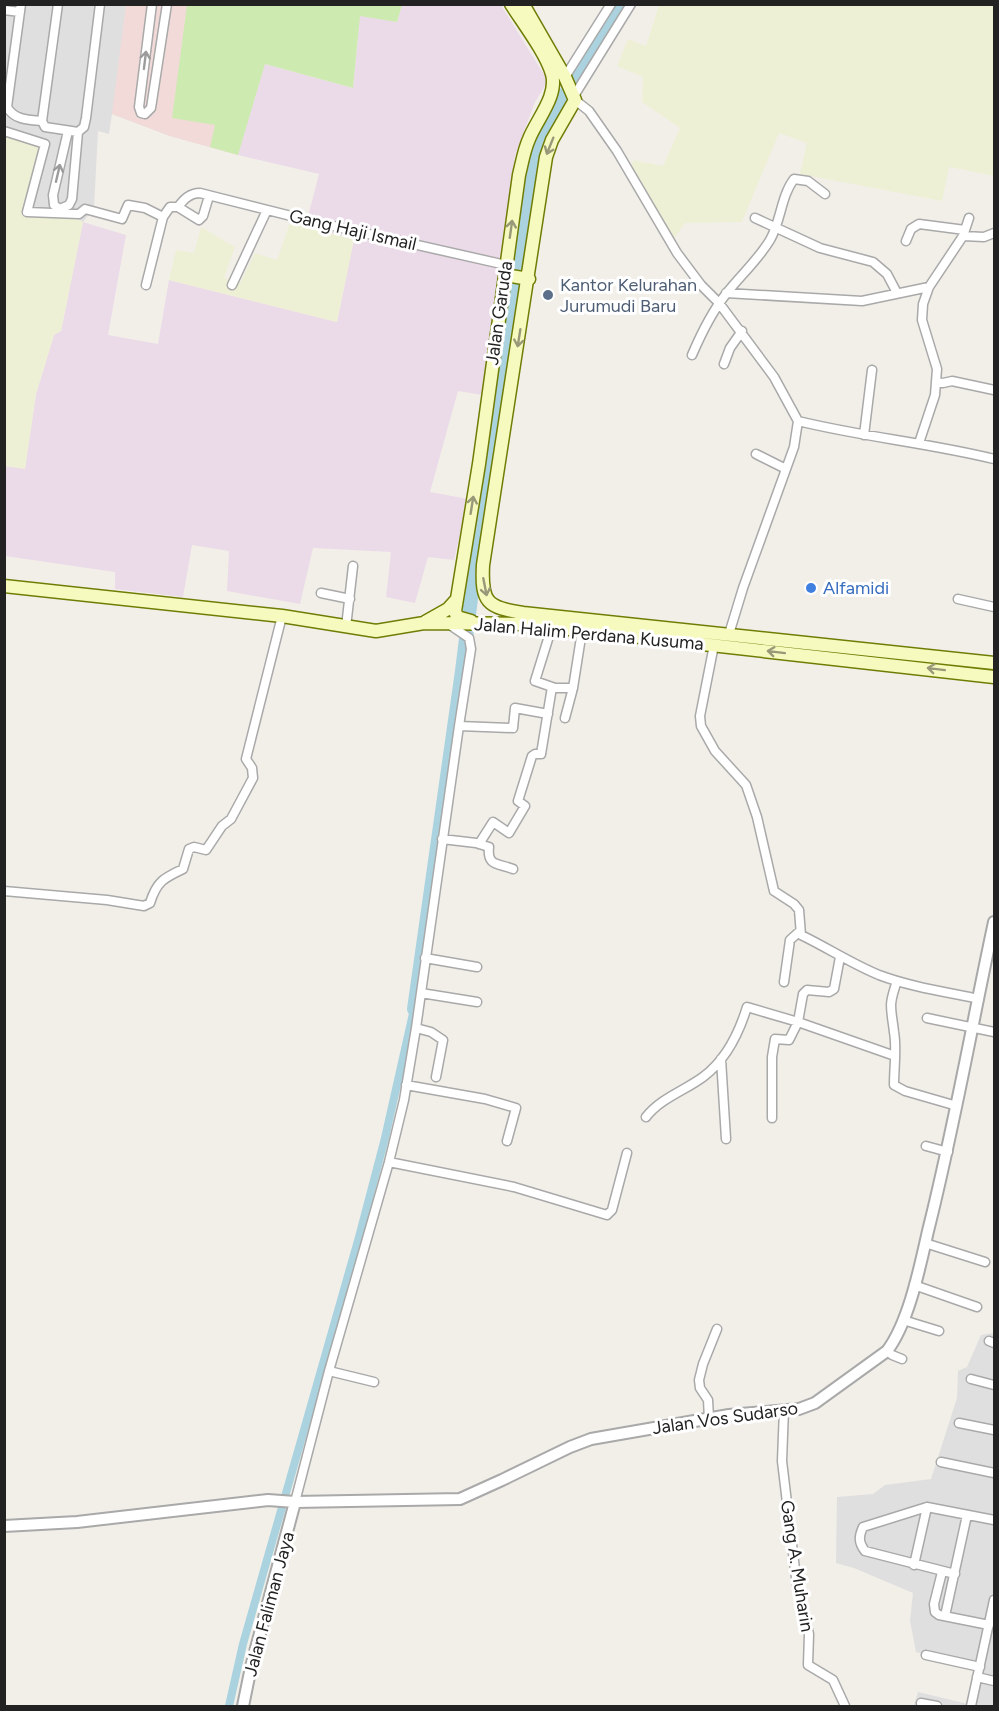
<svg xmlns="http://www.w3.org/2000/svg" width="999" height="1711" font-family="Figtree,sans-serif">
<rect width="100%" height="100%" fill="#f2efe9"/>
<path fill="#e0dfdf" d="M5 5H402L265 64 238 155 170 136 112 114 109 134 98 131 94 208 83 222 73 217 25 213 5 132Z
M994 1299V1706H914L918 1692 968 1704 977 1669 916 1652 910 1621 913 1593 854 1568 836 1563 837 1497 873 1494 885 1485 931 1479 957 1398 958 1371 967 1367 981 1335 993 1333Z"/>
<path fill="#f2dad9" d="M126 5H402L265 64 238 155 170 136 112 114Z"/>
<path fill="#ebdbe8" d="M402 5H501L548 81 535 102 515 156 483 395 458 391 430 492 468 499 454 560 428 557 415 603 386 597 391 552 313 548 300 604 227 591 229 551 192 545 183 597 115 589V572L5 556V466L25 468 36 394 54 334 61 331 83 222 126 235 108 335 158 344 169 280 337 322 354 239 305 228 319 174 238 155 265 64 353 88 360 15 397 22Z"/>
<path fill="#eef0d5" d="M702 4 707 6 709 4 994 5V176L949 167 942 201 800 174 807 143 779 133 742 222 685 223 672 242 629 169 634 160 663 166 680 128 642 102 643 77 617 66 628 39 646 46 659 5Z
M5 132 44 145 25 213 73 217 83 222 61 331 54 335 36 394 25 469 5 466Z
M290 223 354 239 337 322 169 280 176 250 194 253 201 227 235 247 224 278 240 283 255 253 277 260Z"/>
<path fill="#cdebb0" d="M187 5V4L402 5 397 22 360 16 353 88 265 64 238 155 210 147 215 125 172 118Z"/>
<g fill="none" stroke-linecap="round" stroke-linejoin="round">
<path stroke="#aad3df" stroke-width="8" d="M229 1706 243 1644 359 1237 385 1138 414 1009"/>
<path stroke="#aad3df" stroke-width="14" d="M414 1009 462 671 484 494 514 302 534 154 544 130 562 99 622 4"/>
<defs>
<path id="minor" d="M21 4 7 107C14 120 29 120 42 121L45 127 78 132 84 127 86 118 100 4
M152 4 139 107 141 113 145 114 151 108 167 4
M4 10 20 12
M565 77 611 4
M574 96 631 4
M575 100 589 111 617 151 677 253 701 285 719 303 774 377 798 421 794 447 743 588 729 634
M42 121 58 4
M4 131 45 144 27 212 79 214 85 209 122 219 128 205 145 208 163 217
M68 131 53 195 54 205 60 209 69 205 72 199 78 132
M178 207C184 199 190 193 200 193L311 221 506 265
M755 218 820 248 873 262 887 274 897 293
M963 236 984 237 994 233
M906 241 911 229 919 224 965 230
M146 285 163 217 170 207H178L199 220 203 216 209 196
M232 285 267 210
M726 293 862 301 929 287
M692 355C701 334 711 313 726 294 740 276 758 260 770 240 781 221 781 196 794 179L808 181 825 194
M724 364 730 348 742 331
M936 382 943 383 952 381 994 390
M798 421C863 437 929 443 994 459
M864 435 872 370
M919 443 935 395 937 369 922 320 923 304 929 287 963 236 969 218
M756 454 786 469
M321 593 350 599
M958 599 994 607
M346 627 353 566
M550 627 549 636 535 681 555 688H573
M714 645 700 716 701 726 715 751 746 785 757 817 774 891 794 904 799 910 801 935C828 948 852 964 879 975 911 987 946 992 979 999
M565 718 573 688 582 631
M459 726 513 728 515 708 548 714
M442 839 476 843 489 847C487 866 497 863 513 869
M479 844 493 822 509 833 525 806 518 801 532 756 535 754H541L552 687
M4 891 107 900 144 906 150 903C157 881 164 878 183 869L189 849 194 847 206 850 222 826 231 819 253 778 252 768 246 759 282 616
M840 957 834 989 829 992 807 990 803 994 798 1022 895 1056
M425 958 477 967
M897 981C888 1007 891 1006 894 1032 897 1049 894 1067 894 1085L905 1091 957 1106
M784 982 790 940 800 931
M421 993 477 1002
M927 1018 994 1032
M416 1028 431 1032 443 1040 436 1077
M721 1059 726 1139
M406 1085 485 1099 516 1108 507 1141
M646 1117C661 1098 684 1091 703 1077 726 1060 739 1033 747 1007L798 1022 789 1040 775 1039 772 1057V1118
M926 1146 948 1152
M389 1162 514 1187 607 1215 612 1210 627 1153
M925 1243 985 1262
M914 1285 977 1307
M903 1320 939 1331
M989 1341 994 1343
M887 1351 892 1355 902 1359
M329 1371 374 1382
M971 1379 994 1385
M784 1409 782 1461 797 1586 809 1634 808 1665 833 1680 845 1706
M709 1418 708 1400 700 1388 699 1380 703 1364 717 1329
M959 1423 994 1430
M941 1462 994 1473
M295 1502 329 1371 389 1162 404 1100 416 1028 459 726 471 649 469 638 450 625
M914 1565 927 1507
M942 1572 934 1604 935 1612 939 1615 989 1625
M955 1574 865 1551C858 1542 859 1536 863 1527L927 1507 994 1520
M945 1616 967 1515
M926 1655 980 1667
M977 1677 994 1681
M921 1703 937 1706
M971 1706 994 1600"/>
<path id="tertiary" d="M4 1526 77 1522 268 1500 295 1502 460 1499 502 1480 570 1447 591 1439 729 1415 799 1409 815 1403 887 1351C909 1322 920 1266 928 1231 954 1128 972 1024 994 922
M243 1706 251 1667 295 1502"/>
<path id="secondary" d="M523 4 565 77 575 100 552 140 546 157 483 565C481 603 487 607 523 613L994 663
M505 275 529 279
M4 586 282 616 376 631 424 623 524 624 994 677
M471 621 457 617 455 611 479 464 519 175C522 163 524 150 529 139 537 119 558 96 552 74 546 53 523 23 511 4
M425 622 448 609 457 599"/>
</defs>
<use href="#minor" stroke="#a9a9a9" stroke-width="11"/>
<use href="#tertiary" stroke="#a9a9a9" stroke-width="14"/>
<use href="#secondary" stroke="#707d05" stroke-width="15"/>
<use href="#minor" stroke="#fff" stroke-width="8"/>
<use href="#tertiary" stroke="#fff" stroke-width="10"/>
<use href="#secondary" stroke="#f7fabf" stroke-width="12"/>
</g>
<defs><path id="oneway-shaft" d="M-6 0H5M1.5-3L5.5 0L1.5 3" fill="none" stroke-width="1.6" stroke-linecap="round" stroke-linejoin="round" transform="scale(1.5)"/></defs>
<g stroke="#9c9c9c">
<use href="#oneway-shaft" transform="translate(145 60) rotate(-83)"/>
<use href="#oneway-shaft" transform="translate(58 173) rotate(-77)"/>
</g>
<g stroke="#979978">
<use href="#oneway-shaft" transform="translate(550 146) rotate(112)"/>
<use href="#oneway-shaft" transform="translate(511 229) rotate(-82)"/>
<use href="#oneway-shaft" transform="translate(519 338) rotate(99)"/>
<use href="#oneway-shaft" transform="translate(472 505) rotate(-81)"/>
<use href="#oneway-shaft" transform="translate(485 587) rotate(79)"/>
<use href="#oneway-shaft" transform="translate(776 652) rotate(-173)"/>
<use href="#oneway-shaft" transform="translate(936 669) rotate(-173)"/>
</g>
<circle fill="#5c6f8a" stroke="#fff" stroke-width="2" cx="548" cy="295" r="6"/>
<circle fill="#3f7fe0" stroke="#fff" stroke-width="2" cx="811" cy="588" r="6"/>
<g text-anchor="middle" stroke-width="6" stroke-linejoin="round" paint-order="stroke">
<g font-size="18" fill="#222" stroke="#fff">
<text transform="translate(353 230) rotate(13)" y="6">Gang Haji Ismail</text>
<text transform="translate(499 313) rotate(-82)" y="6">Jalan Garuda</text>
<text transform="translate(589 634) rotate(5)" y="6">Jalan Halim Perdana Kusuma</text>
<text transform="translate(725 1418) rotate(-8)" y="6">Jalan Vos Sudarso</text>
<text transform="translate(797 1566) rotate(81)" y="6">Gang A. Muharin</text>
<text transform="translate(269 1604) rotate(-75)" y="6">Jalan Faliman Jaya</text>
</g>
<g font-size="18" fill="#4e5e75" stroke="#fff" text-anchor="start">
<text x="560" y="291">Kantor Kelurahan<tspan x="560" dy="21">Jurumudi Baru</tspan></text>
</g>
<g font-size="18" fill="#366cbe" stroke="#fff" text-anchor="start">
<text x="823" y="594">Alfamidi</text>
</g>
</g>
<rect width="999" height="1711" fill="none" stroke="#222222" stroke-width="12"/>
</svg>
